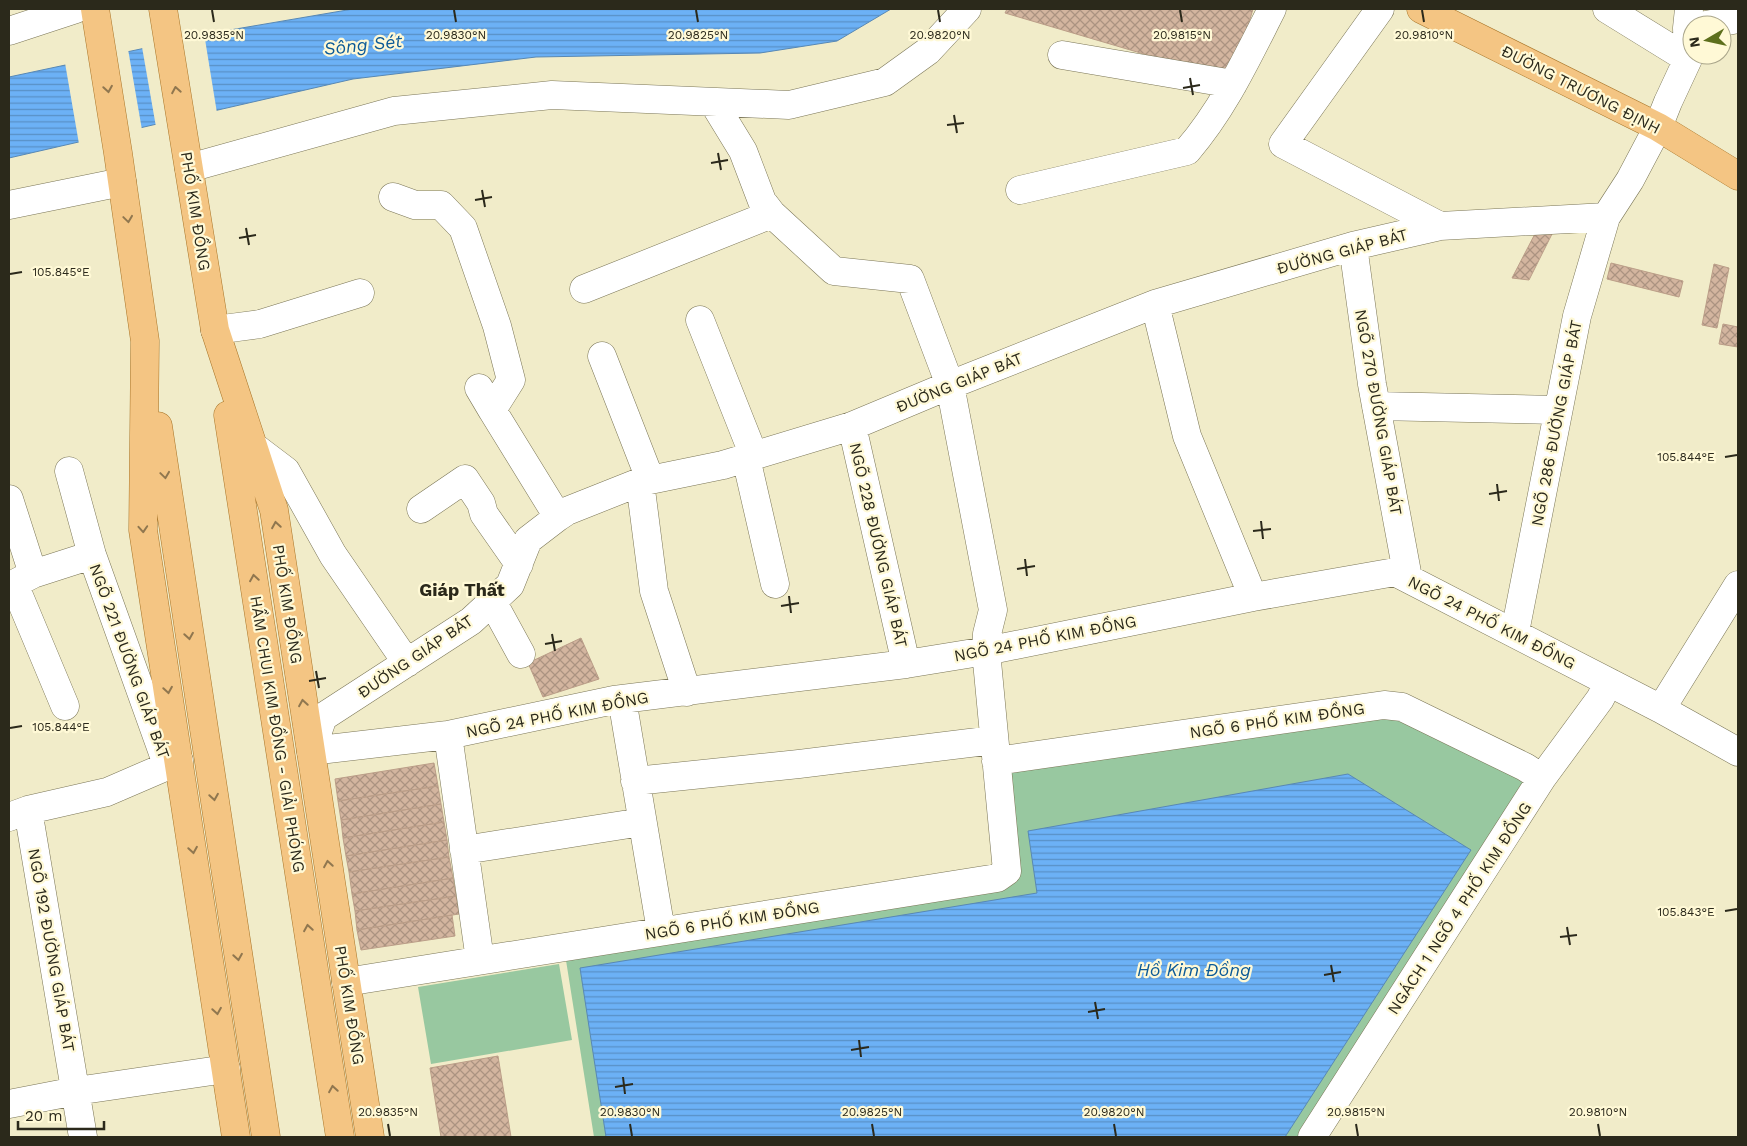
<svg xmlns="http://www.w3.org/2000/svg" width="1747" height="1146" font-family="'Work Sans',sans-serif">
<defs>
<pattern id="water-rules" width="6" height="5" patternUnits="userSpaceOnUse" patternTransform="scale(1.25)"><rect width="6" height="5" fill="#6cb1f6"/><path d="M0 2.5h6" fill="none" stroke="#5990c6"/></pattern>
<pattern id="building-cross-hatch" width="8" height="8" patternUnits="userSpaceOnUse" patternTransform="scale(1.25)"><rect width="8" height="8" fill="#d3b59f"/><path d="M0 0l8 8M0 8l8-8" fill="none" stroke="#ab9381"/></pattern>
</defs>
<rect width="100%" height="100%" fill="#f1ecc9"/>
<path fill="#98c8a0" d="M1387 713 1532 782 1302 1137H594L565 954 1004 884 1005 767Z
M559 964 572 1040 431 1064 418 987Z"/>
<path fill="url(#water-rules)" stroke="#5888b4" d="M353 9H891L837 41 760 53 536 57 353 79 9 158V77L230 30Z
M1348 774 1471 850 1285 1137H606L580 968 1037 893 1028 831Z"/>
<path fill="#f1ecc9" d="M204 33 217 113 156 127 142 47Z
M128 49 142 130 79 144 65 63Z"/>
<path fill="url(#building-cross-hatch)" stroke="#bb9e88" d="M1007 9H1253L1232 80 1005 13Z
M1538 228H1555L1529 280 1512 278Z
M1611 263 1683 281 1679 297 1607 279Z
M1714 264 1729 268 1717 328 1702 325Z
M1723 324 1738 327V347L1719 344Z
M581 638 599 679 543 697 528 663Z
M434 763 438 786 338 801 335 779Z
M438 786 441 804 341 820 338 801Z
M441 804 444 822 343 838 341 820Z
M444 822 447 840 346 856 343 838Z
M447 840 449 857 349 872 346 856Z
M449 857 453 878 352 894 349 872Z
M453 878 456 896 355 911 352 894Z
M456 896 459 914 357 930 355 911Z
M452 915 455 936 361 950 357 930Z
M498 1056 511 1137H441L430 1068Z"/>
<g fill="none" stroke-linecap="round" stroke-linejoin="round">
<defs>
<path id="minor" d="M1380 9 1283 144 1440 226
M1607 9 1688 59
M1706 25 1738 19
M9 31 76 9
M1062 55 1233 84
M189 168 394 111 552 95 789 105 885 82 928 51 967 9
M1020 190 1187 151C1224 108 1247 58 1272 9
M393 197 415 205H441L463 228 497 326 511 380 492 410 558 517
M9 205 122 182
M1606 217 1440 226 1353 246 1155 304 950 385 852 426 723 465 640 482 567 511 558 517 528 540 510 585 471 621 323 717 311 751 448 735 614 700 906 664 986 651 1253 597 1395 572 1661 709 1738 752
M1353 246 1372 384 1408 578
M584 289 772 214
M1155 304 1187 436 1253 597
M700 320 754 456
M215 330 260 324 360 293
M602 356 650 479
M479 388 492 410
M1376 406 1558 410
M852 426 906 664
M253 446 286 471 333 555 407 663
M746 458 775 584
M69 471 92 555 168 767
M640 482 654 591 687 692
M9 499 33 574 92 555
M421 509 465 479 481 503 484 514 519 564
M33 574 14 584 65 706
M492 601 521 654
M1515 632 1577 316 1606 217 1630 180 1658 127 1668 102 1688 59 1687 28 1689 9
M622 699 661 931
M1661 709 1738 585
M448 735 480 960
M996 761 1384 705 1402 707 1525 767 1542 778
M635 781 799 764 994 740
M28 810 83 1137
M9 817 28 810 107 792 179 761
M464 850 642 822
M346 982 997 878 1007 871 986 651 987 634 993 610 950 385 910 279 834 271 772 214 762 201 743 151 713 102
M9 1104 76 1091 226 1069
M1312 1137 1542 778 1600 699 1609 682"/>
<path id="major" d="M95 9 118 153 145 341 143 530 236 1137
M163 9 215 330 274 510 370 1137
M1421 9 1658 127 1738 176
M228 415 340 1137
M158 426 266 1137"/>
</defs>
<use href="#minor" stroke="#7b7657" stroke-width="29"/>
<use href="#major" stroke="#a87529" stroke-width="29"/>
<use href="#minor" stroke="#fff" stroke-width="28"/>
<use href="#major" stroke="#f4c583" stroke-width="28"/>
</g>
<defs><path id="oneway-chevron" d="M-2-3.5L2.5 0L-2 3.5" fill="none" stroke-width="1.6" stroke-linecap="round" stroke-linejoin="round" transform="scale(1.25)"/></defs>
<g stroke="#90774f">
<use href="#oneway-chevron" transform="translate(108 89) rotate(81)"/>
<use href="#oneway-chevron" transform="translate(176 90) rotate(-100)"/>
<use href="#oneway-chevron" transform="translate(128 219) rotate(82)"/>
<use href="#oneway-chevron" transform="translate(165 475) rotate(82)"/>
<use href="#oneway-chevron" transform="translate(276 525) rotate(-99)"/>
<use href="#oneway-chevron" transform="translate(143 529) rotate(86)"/>
<use href="#oneway-chevron" transform="translate(254 578) rotate(-99)"/>
<use href="#oneway-chevron" transform="translate(189 636) rotate(81)"/>
<use href="#oneway-chevron" transform="translate(168 690) rotate(81)"/>
<use href="#oneway-chevron" transform="translate(303 703) rotate(-99)"/>
<use href="#oneway-chevron" transform="translate(214 797) rotate(81)"/>
<use href="#oneway-chevron" transform="translate(193 850) rotate(81)"/>
<use href="#oneway-chevron" transform="translate(328 864) rotate(-99)"/>
<use href="#oneway-chevron" transform="translate(308 928) rotate(-99)"/>
<use href="#oneway-chevron" transform="translate(238 957) rotate(81)"/>
<use href="#oneway-chevron" transform="translate(217 1011) rotate(81)"/>
<use href="#oneway-chevron" transform="translate(333 1089) rotate(-99)"/>
</g>
<path fill="none" stroke="#2b291b" stroke-width="2" d="M212 10 214 22M454 10 456 22M696 10 698 22M938 10 940 22M1180 10 1182 22M1422 10 1424 22M1190 78 1193 95M1183 88 1200 85M954 115 957 133M947 125 964 123M718 153 721 170M711 163 728 160M482 190 485 207M475 200 492 197M246 228 249 245M239 238 256 235M10 274 22 272M1725 457 1737 455M1497 484 1499 501M1489 494 1507 491M1261 521 1263 539M1253 531 1271 529M1025 559 1027 576M1017 569 1035 566M789 596 791 613M781 606 799 603M552 634 555 651M545 644 562 641M316 671 319 688M309 681 326 678M10 728 22 726M1725 911 1737 909M1567 927 1570 945M1560 937 1577 935M1331 965 1334 982M1324 975 1341 972M1095 1002 1098 1019M1088 1012 1105 1009M859 1040 861 1057M851 1050 869 1047M623 1077 625 1094M615 1087 633 1084M388 1124 390 1136M630 1124 632 1136M872 1124 874 1136M1114 1124 1116 1136M1356 1124 1358 1136M1598 1124 1600 1136"/>
<g text-anchor="middle" stroke-width="4.5" stroke-linejoin="round" paint-order="stroke">
<g font-size="16" fill="#2b291b" stroke="#fff9d6">
<text transform="translate(1581 89) rotate(27)" y="6">ĐƯỜNG TRƯƠNG ĐỊNH</text>
<text transform="translate(196 211) rotate(81)" y="6">PHỐ KIM ĐỒNG</text>
<text transform="translate(1342 251) rotate(-15)" y="6">ĐƯỜNG GIÁP BÁT</text>
<text transform="translate(959 382) rotate(-22)" y="6">ĐƯỜNG GIÁP BÁT</text>
<text transform="translate(1379 412) rotate(80)" y="6">NGÕ 270 ĐƯỜNG GIÁP BÁT</text>
<text transform="translate(1556 423) rotate(-79)" y="6">NGÕ 286 ĐƯỜNG GIÁP BÁT</text>
<text transform="translate(879 545) rotate(77)" y="6">NGÕ 228 ĐƯỜNG GIÁP BÁT</text>
<text transform="translate(288 604) rotate(81)" y="6">PHỐ KIM ĐỒNG</text>
<text transform="translate(1492 622) rotate(27)" y="6">NGÕ 24 PHỐ KIM ĐỒNG</text>
<text transform="translate(1045 638) rotate(-11)" y="6">NGÕ 24 PHỐ KIM ĐỒNG</text>
<text transform="translate(415 656) rotate(-34)" y="6">ĐƯỜNG GIÁP BÁT</text>
<text transform="translate(130 661) rotate(70)" y="6">NGÕ 221 ĐƯỜNG GIÁP BÁT</text>
<text transform="translate(557 714) rotate(-11)" y="6">NGÕ 24 PHỐ KIM ĐỒNG</text>
<text transform="translate(1277 720) rotate(-8)" y="6">NGÕ 6 PHỐ KIM ĐỒNG</text>
<text transform="translate(278 734) rotate(81)" y="6">HẦM CHUI KIM ĐỒNG - GIẢI PHÓNG</text>
<text transform="translate(1459 908) rotate(-57)" y="6">NGÁCH 1 NGÕ 4 PHỐ KIM ĐỒNG</text>
<text transform="translate(732 920) rotate(-9)" y="6">NGÕ 6 PHỐ KIM ĐỒNG</text>
<text transform="translate(52 950) rotate(80)" y="6">NGÕ 192 ĐƯỜNG GIÁP BÁT</text>
<text transform="translate(350 1005) rotate(81)" y="6">PHỐ KIM ĐỒNG</text>
</g>
<g font-size="18" font-style="italic" fill="#0c5a97" stroke="#fff9d6">
<text transform="translate(363 45) rotate(-6)" y="6">Sông Sét</text>
<text x="1194" y="976">Hồ Kim Đồng</text>
</g>
<g font-size="18" font-weight="bold" fill="#2b291b" stroke="#fff9d6">
<text x="462" y="596">Giáp Thất</text>
</g>
</g>
<g font-size="12" text-anchor="middle" fill="#2b291b" stroke="#fff9d6" stroke-width="4.5" stroke-linejoin="round" paint-order="stroke">
<text x="214" y="39">20.9835°N</text>
<text x="456" y="39">20.9830°N</text>
<text x="698" y="39">20.9825°N</text>
<text x="940" y="39">20.9820°N</text>
<text x="1182" y="39">20.9815°N</text>
<text x="1424" y="39">20.9810°N</text>
<text x="61" y="276">105.845°E</text>
<text x="1686" y="461">105.844°E</text>
<text x="61" y="731">105.844°E</text>
<text x="1686" y="916">105.843°E</text>
<text x="388" y="1116">20.9835°N</text>
<text x="630" y="1116">20.9830°N</text>
<text x="872" y="1116">20.9825°N</text>
<text x="1114" y="1116">20.9820°N</text>
<text x="1356" y="1116">20.9815°N</text>
<text x="1598" y="1116">20.9810°N</text>
</g>
<rect width="1747" height="1146" fill="none" stroke="#2b291b" stroke-width="20"/>
<g transform="translate(1707 40) rotate(261)"><circle r="24" fill="#fff9d6" stroke="#aaa68b"/>
<path d="M0-4L9 19L0 12L-9 19Z" fill="#5d6f1c"/>
<text y="-8" font-size="14" font-weight="bold" text-anchor="middle" fill="#2b291b">N</text>
</g>
<path d="M18 1121v8h86v-8" fill="none" stroke="#2b291b" stroke-width="2.5"/>
<text x="25" y="1121" font-size="15" fill="#2b291b" stroke="#fff9d6" stroke-width="4" paint-order="stroke">20 m</text>
</svg>
